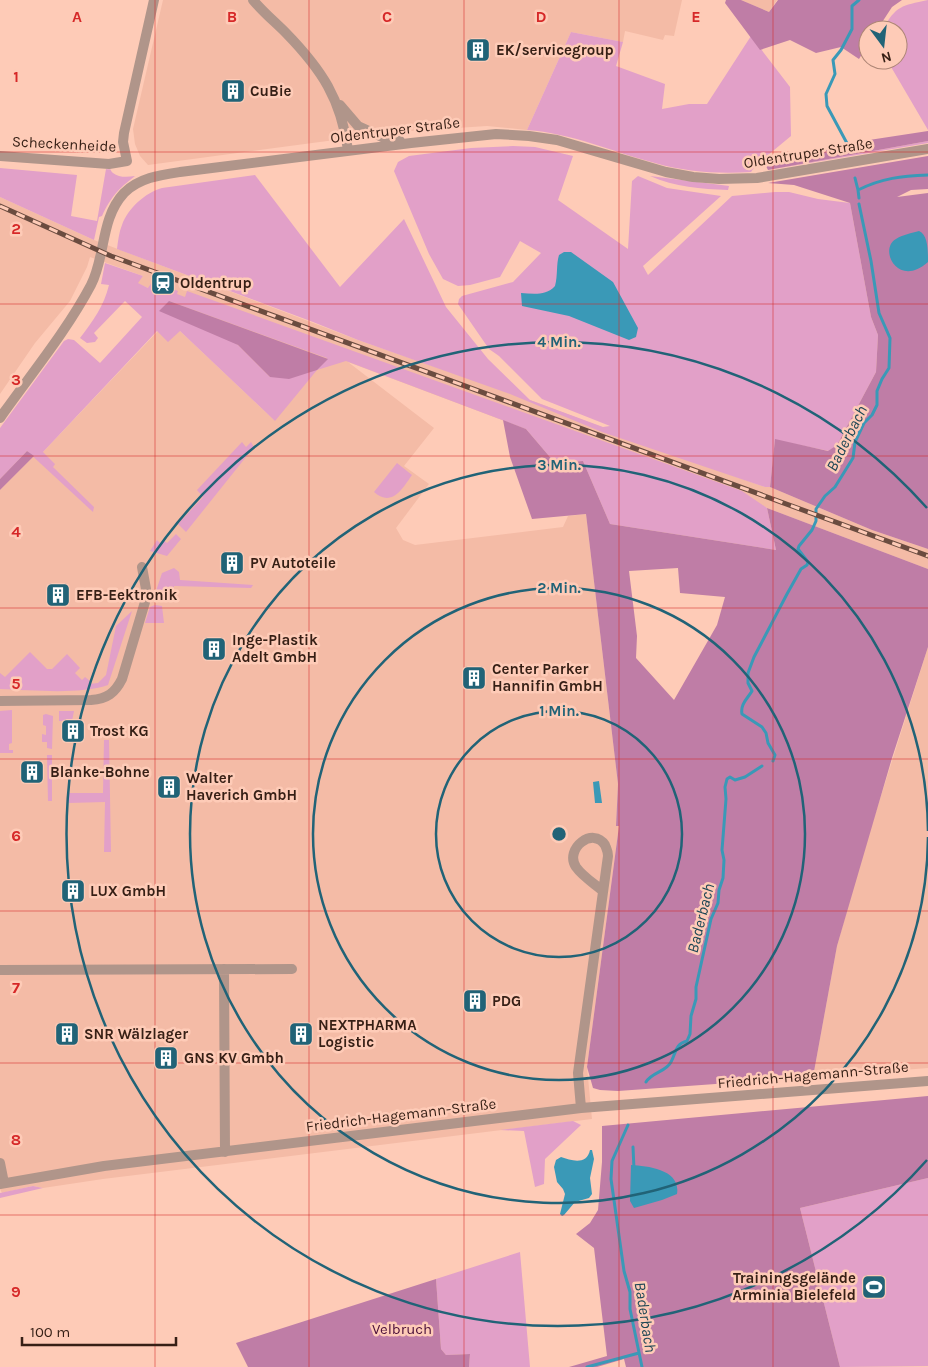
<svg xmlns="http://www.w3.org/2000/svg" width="928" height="1367" font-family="Karla,sans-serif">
<rect width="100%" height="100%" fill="#fecbb7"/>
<path fill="#f4bba6" d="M163 0H682L674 36 665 35 663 40 625 31 623 42 571 32 527 130 487 126 395 132 148 165 140 156 135 144 133 129Z
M741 0H777L769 12Z
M0 197 94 240 358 340 530 400 700 464 765 487H770L872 530 928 549V569L767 508 748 498 526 429 348 362 434 428 404 466 429 484 396 528 403 540 415 545 563 527 568 516 586 514 618 784 616 826H619L587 1067 592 1119 103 1179 43 1188 33 1186 2 1193 0 1189V490L34 456 43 452 158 331H180L275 421 148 288 137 283 143 276 90 257 87 267 70 301 35 343 0 394Z
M928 647V1068L813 1077 837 946 862 856Z"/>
<path fill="#e2a0c8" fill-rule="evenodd" d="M928 0V130L887 60H898V30H882C897 5 901 6 928 0Z
M571 32 623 42 616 66 665 84 662 109 689 104H707L751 36 790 87 791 136 756 165 751 172C718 174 686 172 655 163 613 152 571 133 527 130Z
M928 141V143L768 170Z
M513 146 535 147 573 156 558 200 628 249 632 181 638 176 667 188 721 196 643 266 648 275 732 196 775 192H789L818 199 850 203 871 317 878 335 876 372 837 445 829 451 775 440 770 487H765L602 432 510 394 358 340 313 322 117 249C118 241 119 232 122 225 128 208 145 193 162 188L255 175 340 287 404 219 446 307 488 359 530 400 603 427 610 426 542 399 499 356 489 349 458 304 459 299 462 296 513 282 541 253 520 241 500 277 470 285 458 286 443 279 429 254 394 171 398 162 409 156 471 148Z
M0 168 77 175 71 216 97 221 106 169C114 170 108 168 113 173 119 178 128 177 135 176 118 189 111 197 102 216L99 217 94 240 0 197Z
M650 176 729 186 728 190C701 189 675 187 650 176Z
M105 263 143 276 138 283 148 288 152 282 172 292 173 289 178 291 177 294 185 297 187 291 742 491 767 508 776 550 610 524 583 461 555 463 526 429 346 361 317 370 275 421 180 331 168 342 157 331 43 452 55 464 53 467 94 507 93 512 27 451 0 479V428L64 341 68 339 74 340 100 363 142 317 125 301 94 333 98 338 95 342 87 343 80 338C93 321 104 306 109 285L101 284ZM169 301 327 358V359L270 377 238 345Z
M242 442 246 447 251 442 254 447 186 532 178 524 203 497 197 490Z
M397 463 412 475C403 488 392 508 374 492Z
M176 534 181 539 167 556 150 551 157 540 160 543 163 540 167 543Z
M174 568 179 572 180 580 253 585 251 588 174 586V594H155L162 573Z
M155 605 162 606 164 623H145L150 607Z
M132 611 108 685C79 695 32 690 0 689V673L5 677 30 652 47 669H52L67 654 80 668 75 673 82 680 85 677 90 681 89 684 98 683 106 675 116 626Z
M12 710V743L9 744V750H13V753H0V711Z
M59 711H74L72 721H59Z
M46 714 53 716 52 749 47 748V742H42V734L46 735V726L43 725V715Z
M104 740H109L111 852H104L105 802 69 803V793H103Z
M47 755H52V801H48Z
M573 1121 581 1125 545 1159 544 1184 535 1187 524 1131 500 1130Z
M928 1178V1366L840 1367 800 1208Z
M33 1186 43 1188 0 1198V1193Z
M520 1252 530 1367H469L470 1354 446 1355 441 1349 436 1279Z"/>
<path fill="#bf7da6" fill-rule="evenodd" d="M726 0H741L769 12 778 0H902L892 7 877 30H868V44L859 59 841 47 816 53 790 40 760 50 725 3Z
M928 131V141L768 170 766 166 856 142Z
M928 156V189L911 190 897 197 928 193V549L872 530 770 487 775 439 828 451 837 445 876 372 878 335 871 317 850 203 794 185 768 183Z
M169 301 328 359 317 370 289 379 270 377 238 345 159 311Z
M503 420 526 429 555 463 583 461 610 524 776 550 767 508 928 569V647L892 758 837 946 813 1077 618 1091 600 1090 593 1088 587 1067 619 826H616L618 784 586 514 532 519 510 457ZM678 568 680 593 725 597 717 625 674 700 636 658 637 636 629 571Z
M27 451 34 456 0 490V479Z
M928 1096V1178L800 1208 840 1367H626L624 1359 597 1367H569L607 1356 594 1248 576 1234 590 1223 598 1210 602 1162V1126Z
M436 1279 441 1349 446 1355 470 1354 469 1367H248L236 1343Z"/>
<path fill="#3a99b7" d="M919 231C928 235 928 250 928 262 898 289 878 249 896 239 902 235 912 233 919 231Z
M564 252H571L613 282 638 328 636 337 629 340 569 316 522 306 521 293C533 294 546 296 555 286 558 275 556 265 559 255Z
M599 781 602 803H595L593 782Z
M590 1150H592L594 1159 590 1178 592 1194 589 1198 575 1202 564 1215 562 1216 560 1214 565 1194 563 1189 557 1182 554 1167 556 1160 561 1157C572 1161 587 1165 590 1150Z
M631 1165C649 1166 681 1170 677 1194L662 1200 634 1208 630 1201Z"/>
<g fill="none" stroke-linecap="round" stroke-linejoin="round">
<path stroke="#3a99b7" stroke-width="3" d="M849 147 827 106 826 94 835 74 833 60 841 50 852 29V6L859 0
M855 178 858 190
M859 198 858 190C882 178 902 176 928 175
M773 761 775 755 768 743 766 733 762 727 742 714C740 704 748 698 752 691L748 683V673L754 657 787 594 801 569 807 565 808 562 798 549 799 546 812 530 816 521V509L825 496 835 487 853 458 855 442 864 423 872 415 877 405V391L882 379 889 368 890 338 879 313 871 261 859 204
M646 1082C652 1072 666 1072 671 1062 676 1053 675 1044 687 1041L690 1034 691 1016 696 999V987L711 919 718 903 719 890 723 878 724 860 722 850 726 799 725 787 727 779 730 777 735 780 745 777 762 766
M628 1125 612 1161 611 1179 624 1271 630 1292V1309L642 1367
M633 1147 634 1169
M587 1367 639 1353"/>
<path stroke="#b0958a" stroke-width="10" d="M253 0C263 12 275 22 286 33 322 70 341 99 348 150
M340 105 358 126 382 137 400 141
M0 156 109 164 127 161 123 142 124 133 154 0
M0 418C31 374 66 332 91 285 106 256 100 219 124 193 139 178 160 175 180 172L411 143 496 134 529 136 557 140 666 172 693 177 719 179 757 178 928 149
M0 701 91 700C107 699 115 693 122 679L145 602 146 589 142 567
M224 969 225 1152
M0 970 292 969
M581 1108 578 1073 608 856C608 851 607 850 605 845 593 826 564 849 576 867 583 877 595 884 603 891
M0 1163 4 1183
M0 1184 104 1166 581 1108 928 1081"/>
<defs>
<path id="rail" d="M0 206 111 256 928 556"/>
</defs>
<use href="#rail" stroke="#6b4c40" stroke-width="5"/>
<use href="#rail" stroke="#fecbb7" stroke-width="3" stroke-dasharray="9" stroke-linecap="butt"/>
</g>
<path fill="none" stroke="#d62828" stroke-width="1" stroke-opacity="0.55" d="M155 0V1367M309 0V1367M464 0V1367M619 0V1367M773 0V1367M0 152H928M0 304H928M0 456H928M0 608H928M0 759H928M0 911H928M0 1063H928M0 1215H928"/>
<g fill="none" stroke="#216377" stroke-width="2.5">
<circle cx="559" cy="834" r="123"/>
<circle cx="559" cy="834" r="246"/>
<path d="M928 837A369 369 0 1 1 928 831"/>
<path d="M927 1160A492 492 0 1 1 927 508"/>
</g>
<defs>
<symbol id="building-square" viewBox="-11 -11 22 22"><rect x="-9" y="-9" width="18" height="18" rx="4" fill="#216377" stroke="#fecbb7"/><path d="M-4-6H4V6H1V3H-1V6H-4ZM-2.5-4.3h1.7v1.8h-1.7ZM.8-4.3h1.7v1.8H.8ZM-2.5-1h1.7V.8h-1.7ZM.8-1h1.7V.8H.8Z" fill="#fff"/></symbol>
<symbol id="station-square" viewBox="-11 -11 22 22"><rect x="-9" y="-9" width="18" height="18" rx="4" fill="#216377" stroke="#fecbb7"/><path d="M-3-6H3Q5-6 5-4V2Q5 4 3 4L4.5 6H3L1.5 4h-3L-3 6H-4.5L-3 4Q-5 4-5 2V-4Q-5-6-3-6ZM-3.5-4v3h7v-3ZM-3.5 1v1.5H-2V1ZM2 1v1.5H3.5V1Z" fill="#fff"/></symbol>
<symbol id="stadium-square" viewBox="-11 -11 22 22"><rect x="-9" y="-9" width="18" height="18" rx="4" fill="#216377" stroke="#fecbb7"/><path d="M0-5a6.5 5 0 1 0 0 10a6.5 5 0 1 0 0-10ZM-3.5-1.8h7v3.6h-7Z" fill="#fff"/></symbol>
</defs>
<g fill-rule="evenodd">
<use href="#building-square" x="464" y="36" width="28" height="28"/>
<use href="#building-square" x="219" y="77" width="28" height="28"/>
<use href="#station-square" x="149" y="269" width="28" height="28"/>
<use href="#building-square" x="218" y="549" width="28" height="28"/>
<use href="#building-square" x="44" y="581" width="28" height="28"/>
<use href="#building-square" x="200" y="635" width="28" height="28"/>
<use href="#building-square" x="460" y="664" width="28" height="28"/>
<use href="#building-square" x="59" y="717" width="28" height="28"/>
<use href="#building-square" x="18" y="758" width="28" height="28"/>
<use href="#building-square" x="155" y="773" width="28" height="28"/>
<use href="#building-square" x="59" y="877" width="28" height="28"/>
<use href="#building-square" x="461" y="987" width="28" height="28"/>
<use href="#building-square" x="53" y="1020" width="28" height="28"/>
<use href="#building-square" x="287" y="1020" width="28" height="28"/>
<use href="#building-square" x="152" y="1044" width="28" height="28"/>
<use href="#stadium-square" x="860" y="1273" width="28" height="28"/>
</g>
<g text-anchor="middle" stroke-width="5" stroke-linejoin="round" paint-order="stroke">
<g font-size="15" font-weight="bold" fill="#361f15" stroke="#fecbb7" text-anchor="start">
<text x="496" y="55">EK/servicegroup</text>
<text x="250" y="96">CuBie</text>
<text x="180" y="288">Oldentrup</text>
<text x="250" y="568">PV Autoteile</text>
<text x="76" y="600">EFB-Eektronik</text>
<text x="232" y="645">Inge-Plastik<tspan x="232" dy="17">Adelt GmbH</tspan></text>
<text x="492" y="674">Center Parker<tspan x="492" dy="17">Hannifin GmbH</tspan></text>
<text x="90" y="736">Trost KG</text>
<text x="50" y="777">Blanke-Bohne</text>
<text x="186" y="783">Walter<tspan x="186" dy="17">Haverich GmbH</tspan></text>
<text x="90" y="896">LUX GmbH</text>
<text x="492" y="1006">PDG</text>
<text x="318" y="1030">NEXTPHARMA<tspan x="318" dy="17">Logistic</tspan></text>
<text x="84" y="1039">SNR Wälzlager</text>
<text x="184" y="1063">GNS KV Gmbh</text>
<text x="856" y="1283" text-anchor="end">Trainingsgelände<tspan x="856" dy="17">Arminia Bielefeld</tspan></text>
</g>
<g font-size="15" fill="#361f15" stroke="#fecbb7">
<text transform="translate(395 130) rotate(-7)" y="5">Oldentruper Straße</text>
<text transform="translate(64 144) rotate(3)" y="5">Scheckenheide</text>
<text transform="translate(808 153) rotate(-9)" y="5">Oldentruper Straße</text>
<text transform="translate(813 1075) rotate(-5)" y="5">Friedrich-Hagemann-Straße</text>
<text transform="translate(401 1115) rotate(-7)" y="5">Friedrich-Hagemann-Straße</text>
</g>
<g font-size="15" fill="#490d38" stroke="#fecbb7">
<text x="402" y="1334">Velbruch</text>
</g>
<g font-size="16" font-style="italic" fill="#1e4755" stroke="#fecbb7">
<text transform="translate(846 438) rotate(-63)" y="6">Baderbach</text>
<text transform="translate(700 918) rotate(-76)" y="6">Baderbach</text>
<text transform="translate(646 1317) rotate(81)" y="6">Baderbach</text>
</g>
</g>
<g font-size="16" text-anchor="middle" font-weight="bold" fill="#d62828" stroke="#fecbb7" stroke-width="5" stroke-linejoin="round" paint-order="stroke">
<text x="77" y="22">A</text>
<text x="232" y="22">B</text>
<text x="387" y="22">C</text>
<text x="541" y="22">D</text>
<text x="696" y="22">E</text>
<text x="16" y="82">1</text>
<text x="16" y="234">2</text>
<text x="16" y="385">3</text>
<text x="16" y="537">4</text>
<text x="16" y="689">5</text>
<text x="16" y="841">6</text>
<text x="16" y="993">7</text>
<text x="16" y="1145">8</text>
<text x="16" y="1297">9</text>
</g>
<circle cx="559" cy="834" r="8" fill="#216377" stroke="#fecbb7" stroke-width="2.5"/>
<g font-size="15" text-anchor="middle" font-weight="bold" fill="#216377" stroke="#fecbb7" stroke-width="5" stroke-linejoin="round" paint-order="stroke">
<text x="559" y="347">4 Min.</text>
<text x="559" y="470">3 Min.</text>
<text x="559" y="593">2 Min.</text>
<text x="559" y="716">1 Min.</text>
</g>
<g transform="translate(883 45) rotate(165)"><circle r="24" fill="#fecbb7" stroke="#ae8676"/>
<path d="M0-4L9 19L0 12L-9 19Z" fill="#216377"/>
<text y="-8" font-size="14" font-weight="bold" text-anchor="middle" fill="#361f15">N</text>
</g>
<path d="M22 1337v8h154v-8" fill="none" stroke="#361f15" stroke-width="2.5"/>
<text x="30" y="1337" font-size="15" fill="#361f15" stroke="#fecbb7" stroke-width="4" paint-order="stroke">100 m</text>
</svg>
